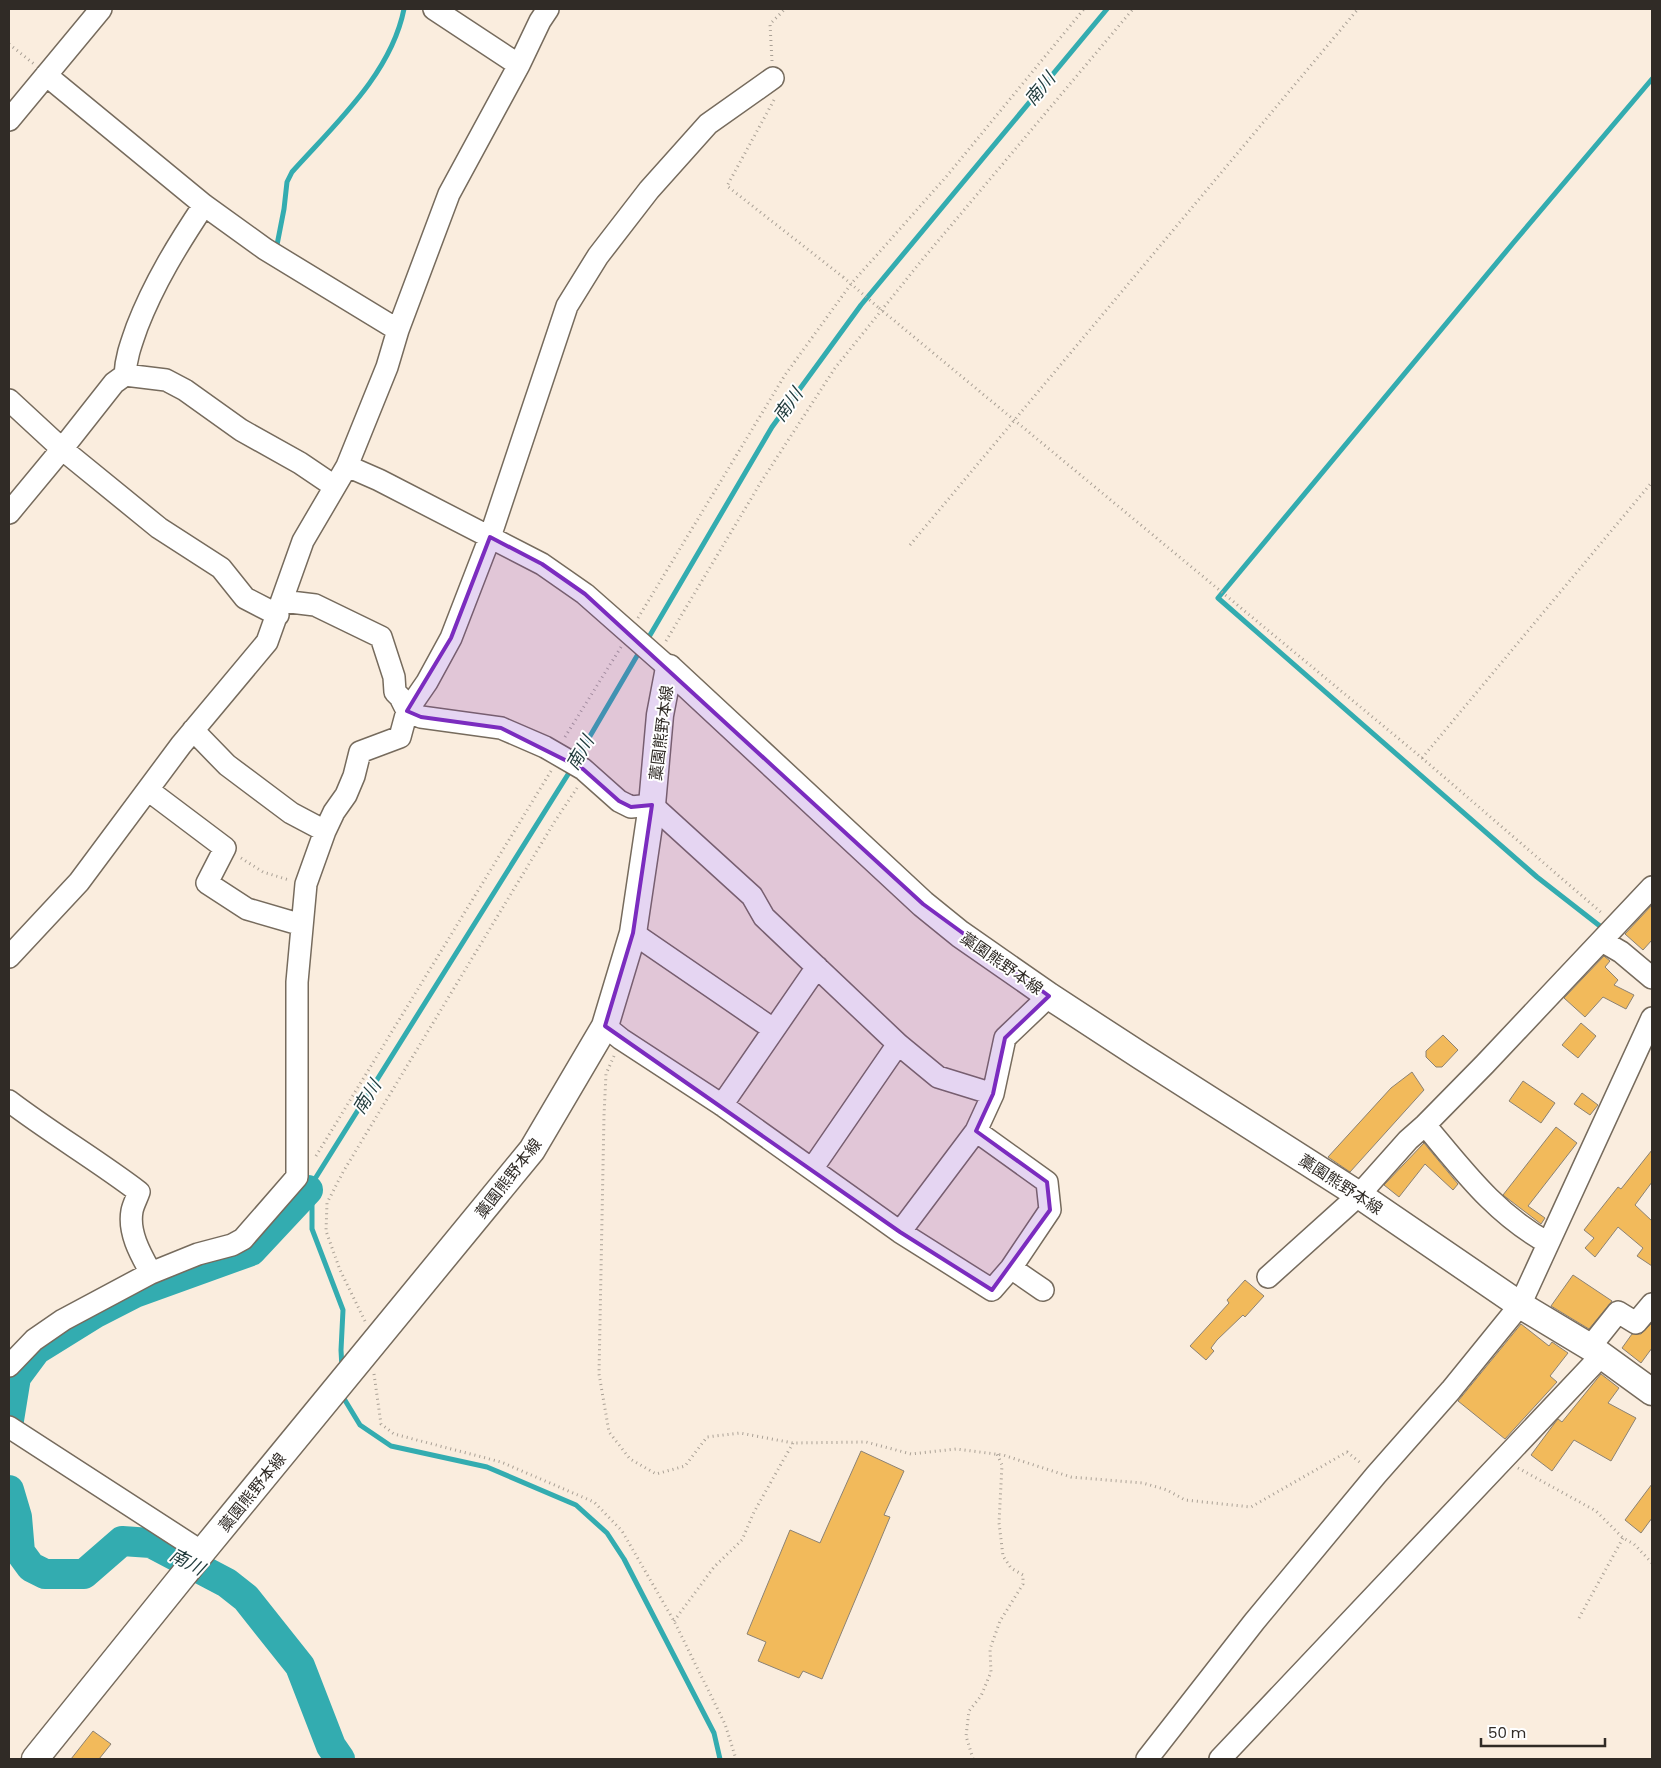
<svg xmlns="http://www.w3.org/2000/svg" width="1661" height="1768" font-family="Poppins,'Noto Sans JP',sans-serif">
<rect width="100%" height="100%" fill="#faedde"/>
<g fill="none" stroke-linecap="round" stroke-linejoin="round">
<path stroke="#33acb0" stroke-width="5" d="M276 250 284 209 287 182 292 172C335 124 391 74 404 9
M646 642 772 427 861 305 1107 9
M576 760 641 649
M1605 930 1537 877 1218 598 1514 242 1652 79
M342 1368 341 1350 343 1310 312 1229V1197L308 1190 572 768
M343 1393V1397L360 1425 391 1446 487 1467 576 1505 607 1533 624 1559 714 1733 720 1759"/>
<path stroke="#33acb0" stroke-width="30" d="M9 1420 16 1377 36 1350 94 1314 135 1293 251 1251 308 1190
M9 1490 17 1517 20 1552 31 1567 45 1574H84L122 1541 151 1543 227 1583 246 1598 300 1666 331 1746 340 1759"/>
</g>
<path fill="#f2ba5b" stroke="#8c8273" d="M1652 905V940L1643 950 1625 934Z
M1604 956 1610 961 1605 967 1618 980 1614 985 1634 995 1626 1009 1603 997 1585 1017 1564 998Z
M1581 1023 1596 1036 1578 1058 1562 1045Z
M1443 1035 1458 1050 1442 1067H1436L1426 1057V1051Z
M1412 1072 1424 1090 1350 1172 1328 1157 1391 1088Z
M1523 1081 1555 1103 1541 1123 1509 1101Z
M1582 1093 1598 1105 1590 1115 1574 1104Z
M1556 1127 1577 1143 1528 1206 1545 1218 1541 1224 1503 1195Z
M1424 1143 1458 1184 1453 1190 1425 1164 1399 1197 1384 1185Z
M1652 1150V1182L1635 1205 1652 1221V1266L1637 1256 1643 1248 1618 1227 1595 1257 1585 1248 1594 1238 1584 1230 1618 1187 1621 1189Z
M1573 1275 1612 1301 1589 1329 1551 1306Z
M1245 1280 1264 1296 1245 1317 1243 1315 1217 1340 1211 1348 1214 1351 1206 1360 1190 1346 1229 1303 1227 1300Z
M1652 1323V1348L1641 1363 1622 1348 1632 1334H1641Z
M1521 1324 1549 1346 1552 1342 1568 1353 1550 1376 1557 1382 1505 1439 1458 1401Z
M1601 1374 1619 1388 1608 1403 1636 1418 1611 1461 1574 1440 1552 1471 1531 1455 1554 1424 1558 1419 1562 1422Z
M861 1451 904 1471 884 1515 890 1517 822 1679 803 1671 799 1678 758 1661 766 1642 747 1634 790 1530 820 1543Z
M1652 1484V1518L1641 1533 1625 1520Z
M93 1731 111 1744 99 1759H71Z"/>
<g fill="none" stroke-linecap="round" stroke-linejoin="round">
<defs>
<path id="minor" d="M434 9 519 65
M46 75 204 205 265 249 398 330
M9 120 101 9
M125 375C126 357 131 344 137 327 154 283 178 244 204 205
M9 400 62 449 159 528 221 568 245 598 278 615
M347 466 379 480 542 564 585 594 669 668
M9 513 62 449 114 383 125 375 166 380 185 390 241 430 300 463 334 486
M282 601 315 605 381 637 394 677 395 692 400 697 407 711 421 717 501 728 545 747 583 769 619 801 631 807 652 805 752 896 764 917 898 1044 938 1077 993 1094
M193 730 227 765 291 813 325 831
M148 790 225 848 207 883 247 909 302 925
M633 933 773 1029
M1602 941 1621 952 1652 978
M9 957 79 882 181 745 267 642 303 541 347 466 387 367 398 330 449 194 519 65 540 21 548 9
M605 1026 621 1039 722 1105 900 1232 992 1290 1011 1268 1050 1210 1047 1182 976 1131
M9 1101C51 1133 97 1160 139 1192 137 1198 133 1205 132 1211 128 1233 141 1255 151 1273
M722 1105 817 967
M1425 1125C1463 1170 1495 1214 1548 1243
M812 1169 898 1044
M900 1232 976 1131 993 1094 1005 1038 1049 996
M1011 1268 1043 1290
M1268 1277 1359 1195 1408 1140 1425 1125 1485 1064 1652 887
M1590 1347 1618 1312 1636 1323 1652 1304
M9 1366 34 1340 63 1320 151 1273 198 1254 232 1245 243 1239 297 1177V982L306 884 325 831 334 812 346 795 354 776 360 752 400 737 407 711 427 682 451 638 490 537 567 306 598 256 649 190 708 124 773 78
M9 1427 202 1552
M1147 1759 1254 1622 1376 1475 1451 1390 1520 1305 1652 1018
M1220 1759 1602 1355"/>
<path id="major" d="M669 668 923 904 960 934 1049 996 1141 1056 1359 1195 1520 1305 1590 1347 1652 1392
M35 1759 202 1552 532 1150 605 1026 633 933 652 805 660 715 669 668"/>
</defs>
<use href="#minor" stroke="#766b5d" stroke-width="24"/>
<use href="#major" stroke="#766b5d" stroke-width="29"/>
<path stroke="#a9a095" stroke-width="3" stroke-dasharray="1 4" stroke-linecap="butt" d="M9 44 34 64
M772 61 770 24 785 9
M774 100 727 186 843 277
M879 308 1422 758 1603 914
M910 545 1358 9
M638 618 785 375 851 284 946 177 1084 9
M666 641 761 482 835 368 922 260 1133 9
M565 737 621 647
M1422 758 1652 482
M241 858 263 872 289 880
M614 1056 606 1074 604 1115 599 1374 609 1432 630 1459 656 1474 685 1466 707 1437 740 1433 793 1443 866 1442 911 1454 956 1449 1003 1455 1071 1477 1143 1483 1167 1490 1185 1500 1251 1507 1347 1452 1362 1464
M316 1156 551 771
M365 1321 340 1270 326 1231 327 1203 343 1172 555 821 577 788
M374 1374 381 1424 394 1434 501 1462 594 1502 622 1531 674 1621 725 1724 736 1759
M1518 1468 1596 1511 1623 1538 1634 1544 1652 1563
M1579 1618 1623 1538
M674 1621 714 1567 742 1540 754 1512 793 1443
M973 1759 966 1736 969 1711 981 1696 991 1672 990 1649 1000 1621 1023 1584V1575L1011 1568 1003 1556 999 1523 1002 1465 997 1454"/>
<use href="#minor" stroke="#fff" stroke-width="21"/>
<use href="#major" stroke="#fff" stroke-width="26"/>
<path stroke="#a9a095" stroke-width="3" stroke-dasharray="1 4" stroke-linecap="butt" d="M843 277 879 308"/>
</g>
<path fill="#7b2cbf" fill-opacity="0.2" stroke="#7b2cbf" stroke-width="4" stroke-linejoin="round" d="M490 537 542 564 585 594 923 904 1049 996 1005 1038 993 1094 976 1131 1047 1182 1050 1210 992 1290 900 1232 605 1026 633 933 652 805 631 807 619 801 583 769 501 728 421 717 407 711 451 638Z"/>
<g text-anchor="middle" stroke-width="4" stroke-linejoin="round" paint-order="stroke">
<g font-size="16" fill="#302b26" stroke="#fff">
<text transform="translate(661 733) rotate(-83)" y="6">藁園熊野本線</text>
<text transform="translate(1002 963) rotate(35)" y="6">藁園熊野本線</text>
<text transform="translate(508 1178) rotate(-52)" y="6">藁園熊野本線</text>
<text transform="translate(1341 1184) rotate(33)" y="6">藁園熊野本線</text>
<text transform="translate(252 1492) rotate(-51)" y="6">藁園熊野本線</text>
</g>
<g font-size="18" font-style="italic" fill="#1f393a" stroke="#fff">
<text transform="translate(1040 89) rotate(-50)" y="6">南川</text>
<text transform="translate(788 405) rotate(-54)" y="6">南川</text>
<text transform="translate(580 753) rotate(-60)" y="6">南川</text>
<text transform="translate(367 1097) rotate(-58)" y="6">南川</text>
<text transform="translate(187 1562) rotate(28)" y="6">南川</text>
</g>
</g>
<rect width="1661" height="1768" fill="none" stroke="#302b26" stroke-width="20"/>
<path d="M1481 1738v8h124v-8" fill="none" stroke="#302b26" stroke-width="2.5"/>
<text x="1488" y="1738" font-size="15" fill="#302b26" stroke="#ffffff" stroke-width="4" paint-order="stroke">50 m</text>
</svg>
